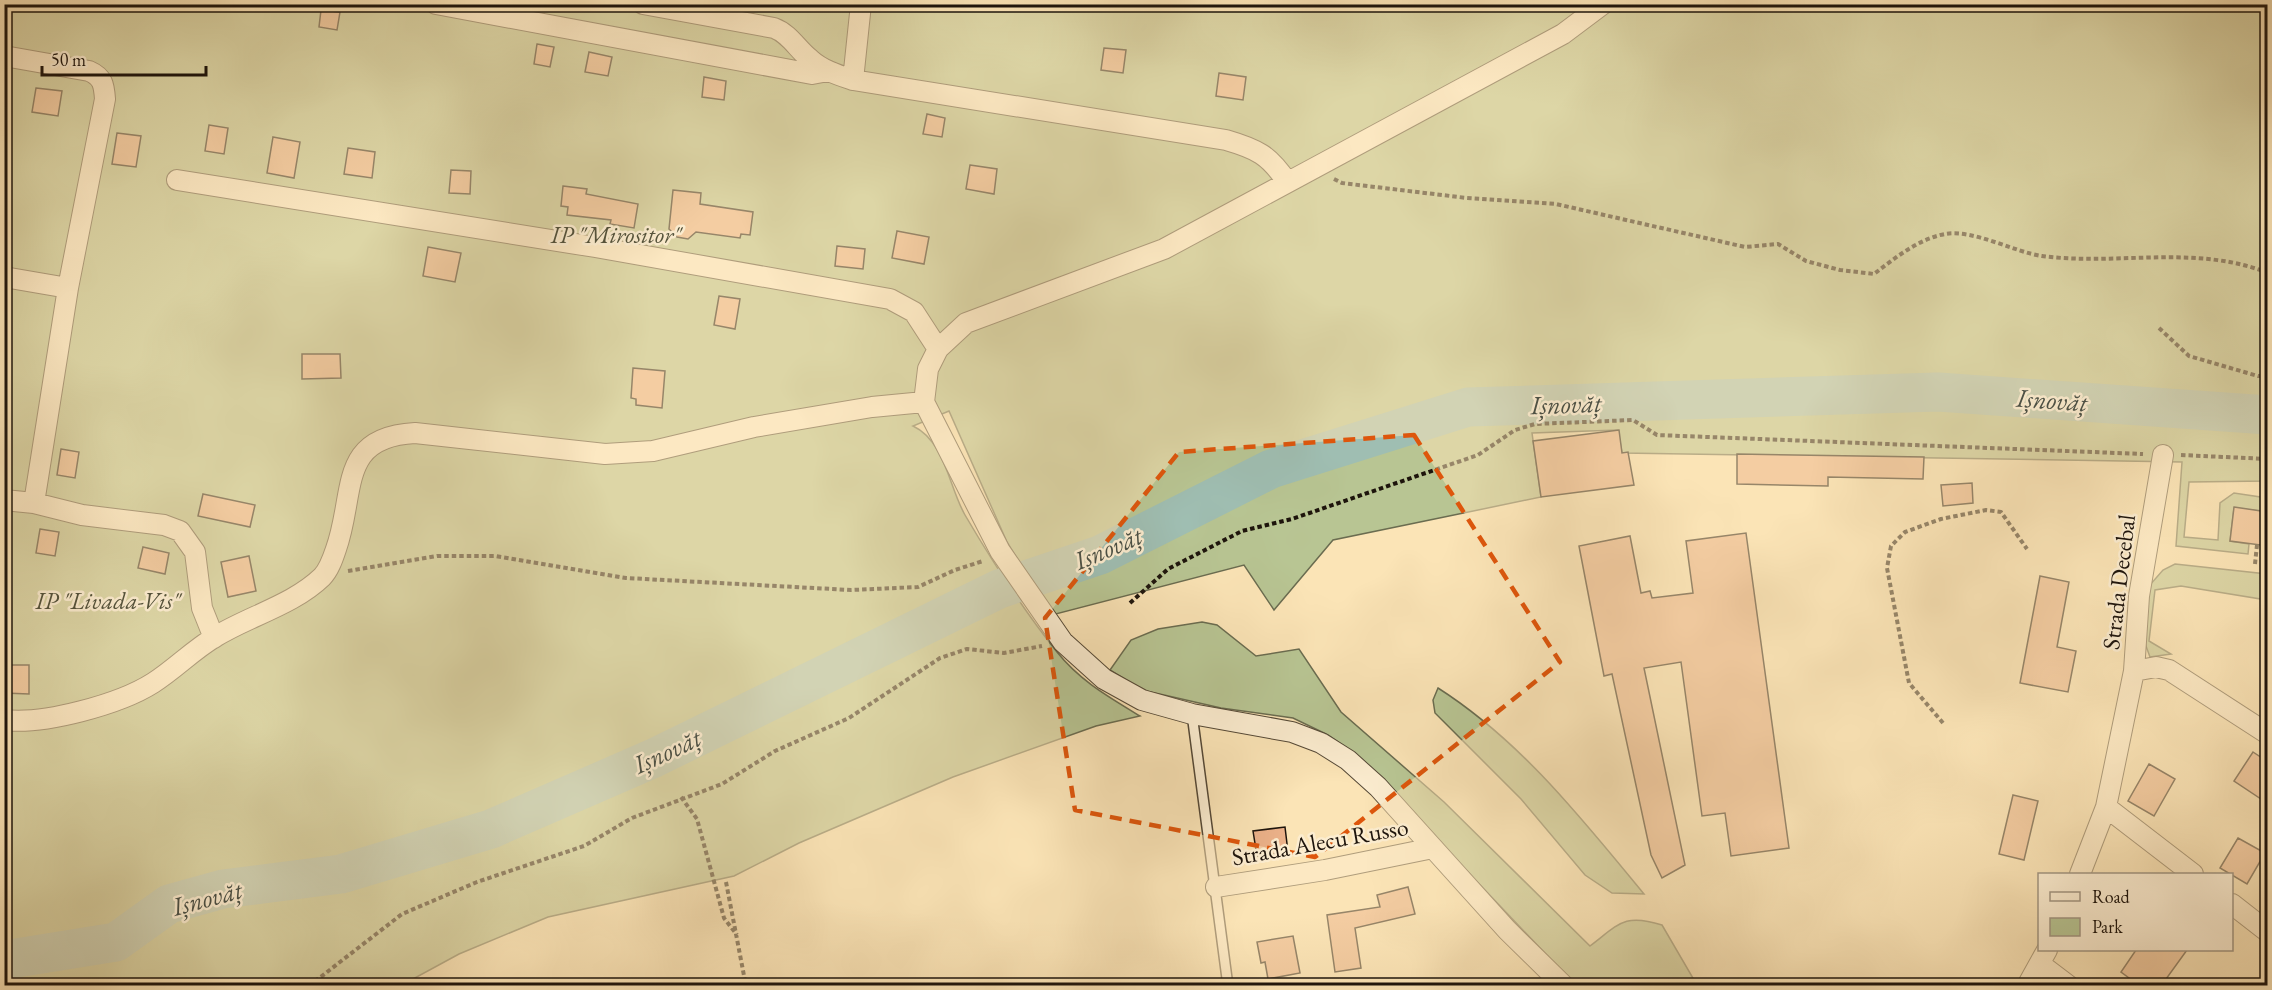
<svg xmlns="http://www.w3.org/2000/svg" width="2272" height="990" font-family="'EB Garamond',serif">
<rect width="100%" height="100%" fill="#fbe4b6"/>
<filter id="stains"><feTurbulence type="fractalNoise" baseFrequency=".00333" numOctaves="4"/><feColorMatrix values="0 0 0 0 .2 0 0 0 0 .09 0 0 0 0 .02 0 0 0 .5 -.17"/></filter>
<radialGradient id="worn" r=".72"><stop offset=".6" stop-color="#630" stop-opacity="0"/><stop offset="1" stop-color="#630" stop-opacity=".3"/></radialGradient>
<path fill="#b8c593" stroke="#6a6c50" stroke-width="1.5" d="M5 5H2267V481L2189 482 2184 537 2218 540 2220 503 2234 493 2267 498V512L2234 508 2230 541 2249 544 2248 554 2176 546 2182 462 1622 453 1618 430 1532 433 1541 497 1333 540 1274 610 1244 565 1052 615 1007 542 949 411 913 426C945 441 949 487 965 515 992 561 1024 611 1057 652 1080 681 1109 697 1140 716L1096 726 953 777 799 843 734 876 548 917 459 954 402 985 5 986Z
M2175 564 2267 574V600L2181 586 2155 590 2149 641 2171 654 2150 657 2143 638 2149 586 2163 570Z
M1202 622 1217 625 1256 656 1299 649 1341 712 1444 802 1590 946C1619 924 1624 913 1662 925L1697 985H1575L1357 755 1328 735 1293 718 1221 708 1142 690 1110 670 1131 640 1158 629Z
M1438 688C1521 741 1582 819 1644 894L1612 893 1585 875 1521 799 1435 713 1433 700Z"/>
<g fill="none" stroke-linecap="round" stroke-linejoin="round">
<path stroke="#9fbeb2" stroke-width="39" d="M4 960 116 942 169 904 223 889 341 874 491 829 654 758 999 589 1100 555 1271 469 1468 407 1938 392 2268 415"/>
</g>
<path fill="#ebb189" stroke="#1d140c" stroke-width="1.5" d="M321 10 340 12 337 30 319 27Z
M537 44 554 47 550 67 534 64Z
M1104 48 1126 50 1123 73 1101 70Z
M589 52 612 57 608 76 585 72Z
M1219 73 1246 77 1243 100 1216 96Z
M704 77 726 81 724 100 702 97Z
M36 88 62 91 58 116 32 112Z
M927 114 945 118 942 137 923 134Z
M209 125 228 128 224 154 205 151Z
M117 133 141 136 136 167 112 164Z
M273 137 300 142 294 178 267 173Z
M348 148 375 152 372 178 344 174Z
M970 165 997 169 994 194 966 189Z
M451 170 471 171 470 194 449 193Z
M563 186 587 189 586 194 638 204 634 228 610 224 611 220 567 215 568 207 561 206Z
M673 190 701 193 700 204 753 212 750 235 741 234 740 238 696 232 688 239 677 237 669 229Z
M897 231 929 237 924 264 892 258Z
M837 246 865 249 863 269 835 266Z
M428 247 461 253 455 282 423 276Z
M719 296 740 299 735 329 714 325Z
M302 354H340L341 378 302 379Z
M633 368 665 371 662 408 636 405V399L631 398Z
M1619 430 1622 453 1628 452 1634 485 1541 497 1533 441Z
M61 449 79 452 75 478 57 475Z
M1737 454 1924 457 1923 479 1828 477V486L1737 484Z
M1972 483 1973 503 1943 506 1941 485Z
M203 494 255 505 250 527 198 516Z
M2234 507 2268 512V546L2230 541Z
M40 529 59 532 55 556 36 553Z
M1746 533 1789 848 1731 856 1725 813 1702 816 1681 662 1644 668 1685 865 1662 878 1651 855 1612 674 1604 676 1579 546 1630 536 1641 593 1650 591 1652 598 1693 593 1686 541Z
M143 547 169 553 165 574 138 568Z
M249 556 256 591 228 597 221 562Z
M2040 576 2069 582 2057 647 2076 651 2068 692 2020 683Z
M4 665H29V694L4 693Z
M2253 752 2268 762V789L2261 799 2234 781Z
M2149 764 2175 779 2154 816 2128 801Z
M2013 795 2038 801 2024 860 1999 854Z
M1285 827 1288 852 1257 856 1253 831Z
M2238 838 2265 853 2247 884 2220 868Z
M1408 887 1415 914 1355 928 1361 968 1335 972 1327 915 1380 907 1377 895Z
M1293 936 1300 973 1268 979 1265 962 1261 963 1257 942Z
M2136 950H2187L2161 986H2140L2121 972Z"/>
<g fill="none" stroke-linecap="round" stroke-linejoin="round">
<defs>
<path id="service" d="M1192 714 1228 986"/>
<path id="minor" d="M436 4 812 74 828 71
M643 4 774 28C790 34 797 49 810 59 822 70 838 75 853 80L1226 140C1257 149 1269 155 1287 182
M4 56 89 71C103 77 104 85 105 99L68 288 34 503
M853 80 861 4
M177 180 595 247 890 299 914 312 938 349
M4 277 68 288
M4 500 34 503 82 515 164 525 180 531 195 552 202 608 214 638
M2134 671 2156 667 2169 670 2268 734
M4 720C44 725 120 704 153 683 175 669 193 650 215 637 249 616 293 605 322 577 329 570 333 558 336 549 356 493 337 437 415 433L605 454 653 451 754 427 872 407 924 402
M2106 807 2193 874
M2080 874 2106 807 2134 671 2139 596 2163 455
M1216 887 1325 870 1433 848
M2232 904 2268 932
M2040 964 2069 986
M1564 986 1507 930 1378 787 1348 760 1321 743 1292 732 1192 714 1142 700 1104 679 1063 642 1000 551 924 402 928 369 938 349 966 323 1164 249 1563 34 1603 4
M2027 986 2047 950"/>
</defs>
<use href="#service" stroke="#544836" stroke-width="12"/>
<use href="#minor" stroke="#544836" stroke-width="22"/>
<path stroke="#1d140c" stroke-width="4" stroke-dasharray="4.5 3" stroke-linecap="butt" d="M1334 179 1342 183 1467 198 1556 204 1745 247 1778 244 1806 261 1840 270 1874 274C1895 258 1918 239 1945 234 1973 229 2014 252 2042 256 2117 266 2196 244 2268 273
M2159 328 2189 356 2258 376H2268
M2181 455 2268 459
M2255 564 2257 545
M348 571 437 556H495L626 578 851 590 918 587 955 570 983 561
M1130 603 1168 569 1242 531 1292 519 1478 455 1515 430 1535 424 1633 420 1657 435 2143 454
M1943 723 1909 683 1887 568 1891 546 1905 532 1941 519 1986 510 2001 512 2027 549
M681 797 697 819 724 918 737 935
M726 882 746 986
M309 986 402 914 477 882 584 846 632 818 722 784 775 751 849 718 940 658 967 649 1004 653 1042 646"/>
<use href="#service" stroke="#fcedd0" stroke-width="9"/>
<use href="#minor" stroke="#fcedd0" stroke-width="20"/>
</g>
<path d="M0 0H2272V990H0ZM1414 435 1560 662 1315 857 1075 810 1045 618 1179 452Z" fill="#fbe4b6" fill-opacity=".55" fill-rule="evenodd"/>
<path fill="none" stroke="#de560c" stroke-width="4.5" stroke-dasharray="12 8" stroke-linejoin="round" d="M1414 435 1560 662 1315 857 1075 810 1045 618 1179 452Z"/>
<g text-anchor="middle" stroke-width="5" stroke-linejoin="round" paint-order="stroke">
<g font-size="24" font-style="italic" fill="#53523b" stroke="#fcedd0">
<text x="616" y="243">IP "Mirositor"</text>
<text x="108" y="609">IP "Livada-Vis"</text>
</g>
<g font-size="24" fill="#1d140c" stroke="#fcedd0">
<text transform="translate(2119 582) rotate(-83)" y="8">Strada Decebal</text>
<text transform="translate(1320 842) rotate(-10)" y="8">Strada Alecu Russo</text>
</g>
<g font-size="26" font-style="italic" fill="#4a5046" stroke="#fcedd0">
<text transform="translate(2052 400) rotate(4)" y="9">Ișnovăț</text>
<text transform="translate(1566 404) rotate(-2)" y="9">Ișnovăț</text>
<text transform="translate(1108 548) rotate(-23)" y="9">Ișnovăț</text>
<text transform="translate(667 751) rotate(-25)" y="9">Ișnovăț</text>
<text transform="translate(207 898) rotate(-15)" y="9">Ișnovăț</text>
</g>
</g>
<rect width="2272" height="990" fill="none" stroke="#fbe4b6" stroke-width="24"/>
<rect x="6" y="6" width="2260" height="978" fill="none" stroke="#1d140c" stroke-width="3"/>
<rect x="12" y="12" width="2248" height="966" fill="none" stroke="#1d140c" stroke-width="1.5"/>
<rect x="2038" y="873" width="195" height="78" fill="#fcedd0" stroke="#a39682" stroke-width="1.5"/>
<rect x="2050" y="892" width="30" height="9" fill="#fcedd0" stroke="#a39682" stroke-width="1.5"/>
<text x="2092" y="903" font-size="18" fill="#1d140c">Road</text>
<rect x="2050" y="918" width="30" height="18" fill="#b8c593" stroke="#a39682" stroke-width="1.5"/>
<text x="2092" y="933" font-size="18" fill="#1d140c">Park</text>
<path d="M42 66v9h164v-9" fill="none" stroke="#1d140c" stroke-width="3"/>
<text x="51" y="66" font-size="18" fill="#1d140c" stroke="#fcedd0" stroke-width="4.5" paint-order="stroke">50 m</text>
<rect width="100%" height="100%" filter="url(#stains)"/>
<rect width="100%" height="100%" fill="url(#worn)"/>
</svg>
